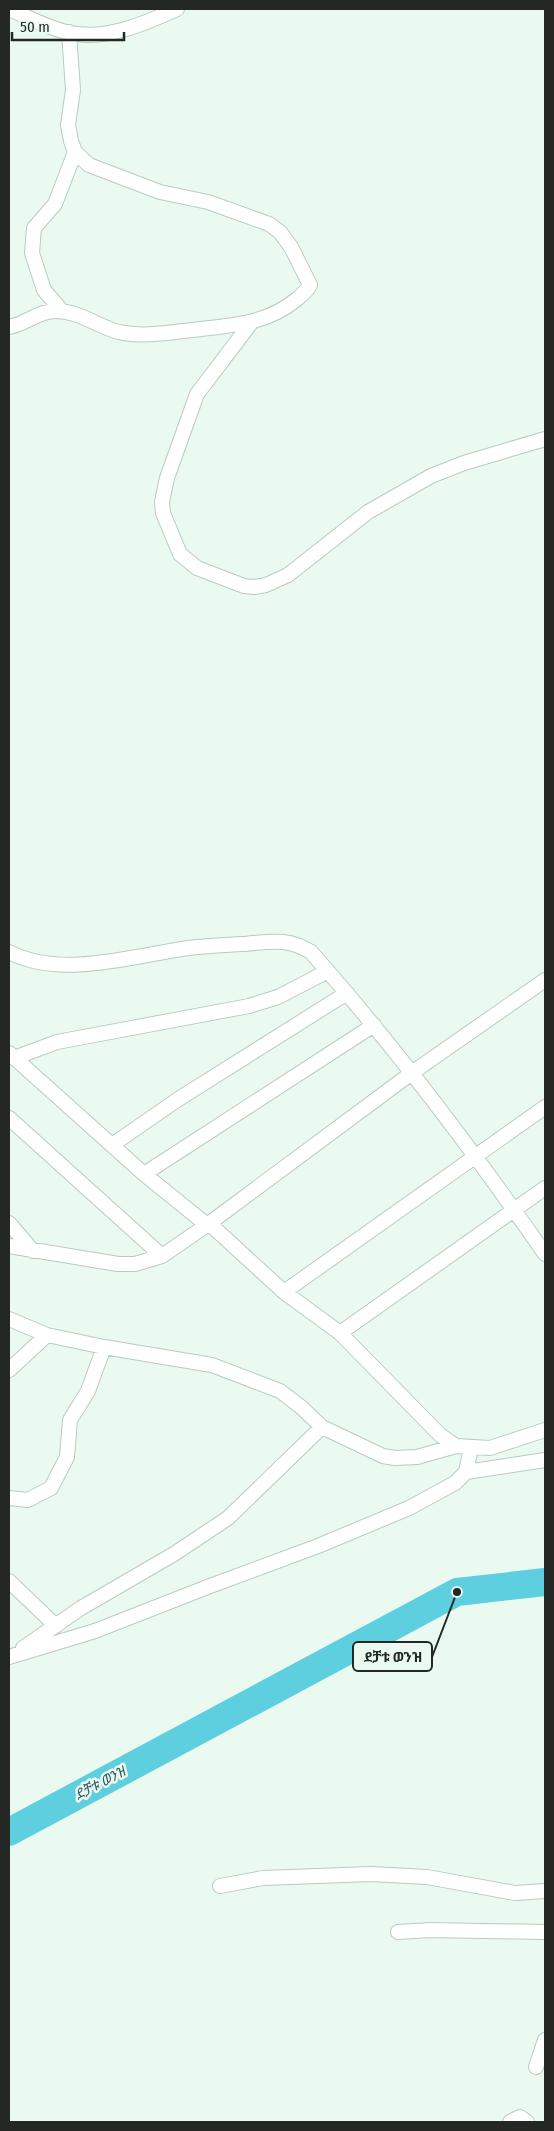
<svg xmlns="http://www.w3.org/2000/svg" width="554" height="2131" font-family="'Fira Sans Condensed','Noto Sans Ethiopic',sans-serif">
<rect width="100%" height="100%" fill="#eafaf1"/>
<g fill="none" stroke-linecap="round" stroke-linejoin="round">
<path stroke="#5dcfde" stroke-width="28" d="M9 1832 457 1592 545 1582"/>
<defs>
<path id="street" d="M9 9C30 18 54 31 77 34 110 39 148 22 177 9
M62 311 44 290 32 253 34 228 55 204 75 152
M251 323 197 394 167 478 162 502 163 513 180 554 197 568 244 586 254 587 266 585 288 575 368 512 431 476 464 463 545 439
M9 327C25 324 39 311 55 311 83 311 101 330 124 333 148 337 169 332 193 330 231 325 266 325 297 299 302 295 307 291 310 285L291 247 280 232 269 224 208 202 160 192 89 165 75 152 71 141 68 125 73 90 69 32
M9 952C61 979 133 956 188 948 206 946 224 945 242 944 269 942 287 937 311 952 396 1048 472 1149 545 1254
M9 1053 144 1174 207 1225 213 1227 284 1292 340 1333 440 1435 456 1446 490 1448 545 1430
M14 1058 57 1042 249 1006 278 997 328 971
M9 1118 162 1256
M112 1145 177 1100 347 993
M144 1174 374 1025
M9 1223 33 1251
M9 1246 118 1264H135L162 1256 207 1225 413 1072 545 980
M284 1292 545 1107
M9 1319 47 1335 104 1347 212 1365 280 1391 301 1407 322 1427 383 1456 395 1458 417 1457 456 1446
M340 1333 545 1188
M9 1370 47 1335
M466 1472 545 1460
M9 1498 28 1500 51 1488 67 1457 70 1420 88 1391 104 1347
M9 1581 56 1626
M23 1648 81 1608 174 1554 228 1518 322 1427
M9 1657 95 1631 210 1586 318 1546 409 1508 455 1483 466 1472 471 1448
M220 1886 263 1878 371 1874 427 1877 515 1893 545 1891
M398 1932 430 1930 545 1932
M536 2067 545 2040
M510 2122 520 2117 527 2122"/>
</defs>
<use href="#street" stroke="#bbcac1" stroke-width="16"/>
<use href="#street" stroke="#fff" stroke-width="14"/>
</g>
<g text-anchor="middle" stroke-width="5" stroke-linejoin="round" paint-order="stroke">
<g font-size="14" font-style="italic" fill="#295a60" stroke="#eafaf1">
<text transform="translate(100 1783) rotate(-28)" y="5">ደቻቱ ወንዝ</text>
</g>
</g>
<path fill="none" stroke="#232825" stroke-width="2" d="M457 1592L432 1657"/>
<circle fill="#232825" stroke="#eafaf1" stroke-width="2" cx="457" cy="1592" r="5"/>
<rect fill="#eafaf1" stroke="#232825" stroke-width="2" x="353" y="1642" width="79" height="29" rx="5"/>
<g font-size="14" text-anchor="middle" font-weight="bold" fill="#232825">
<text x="393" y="1662">ደቻቱ ወንዝ</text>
</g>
<rect width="554" height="2131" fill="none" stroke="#232825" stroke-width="20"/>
<path d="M12 32v8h112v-8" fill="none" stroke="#232825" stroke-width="2.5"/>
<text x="20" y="32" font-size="15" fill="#232825" stroke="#eafaf1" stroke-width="4" paint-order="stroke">50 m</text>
</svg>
